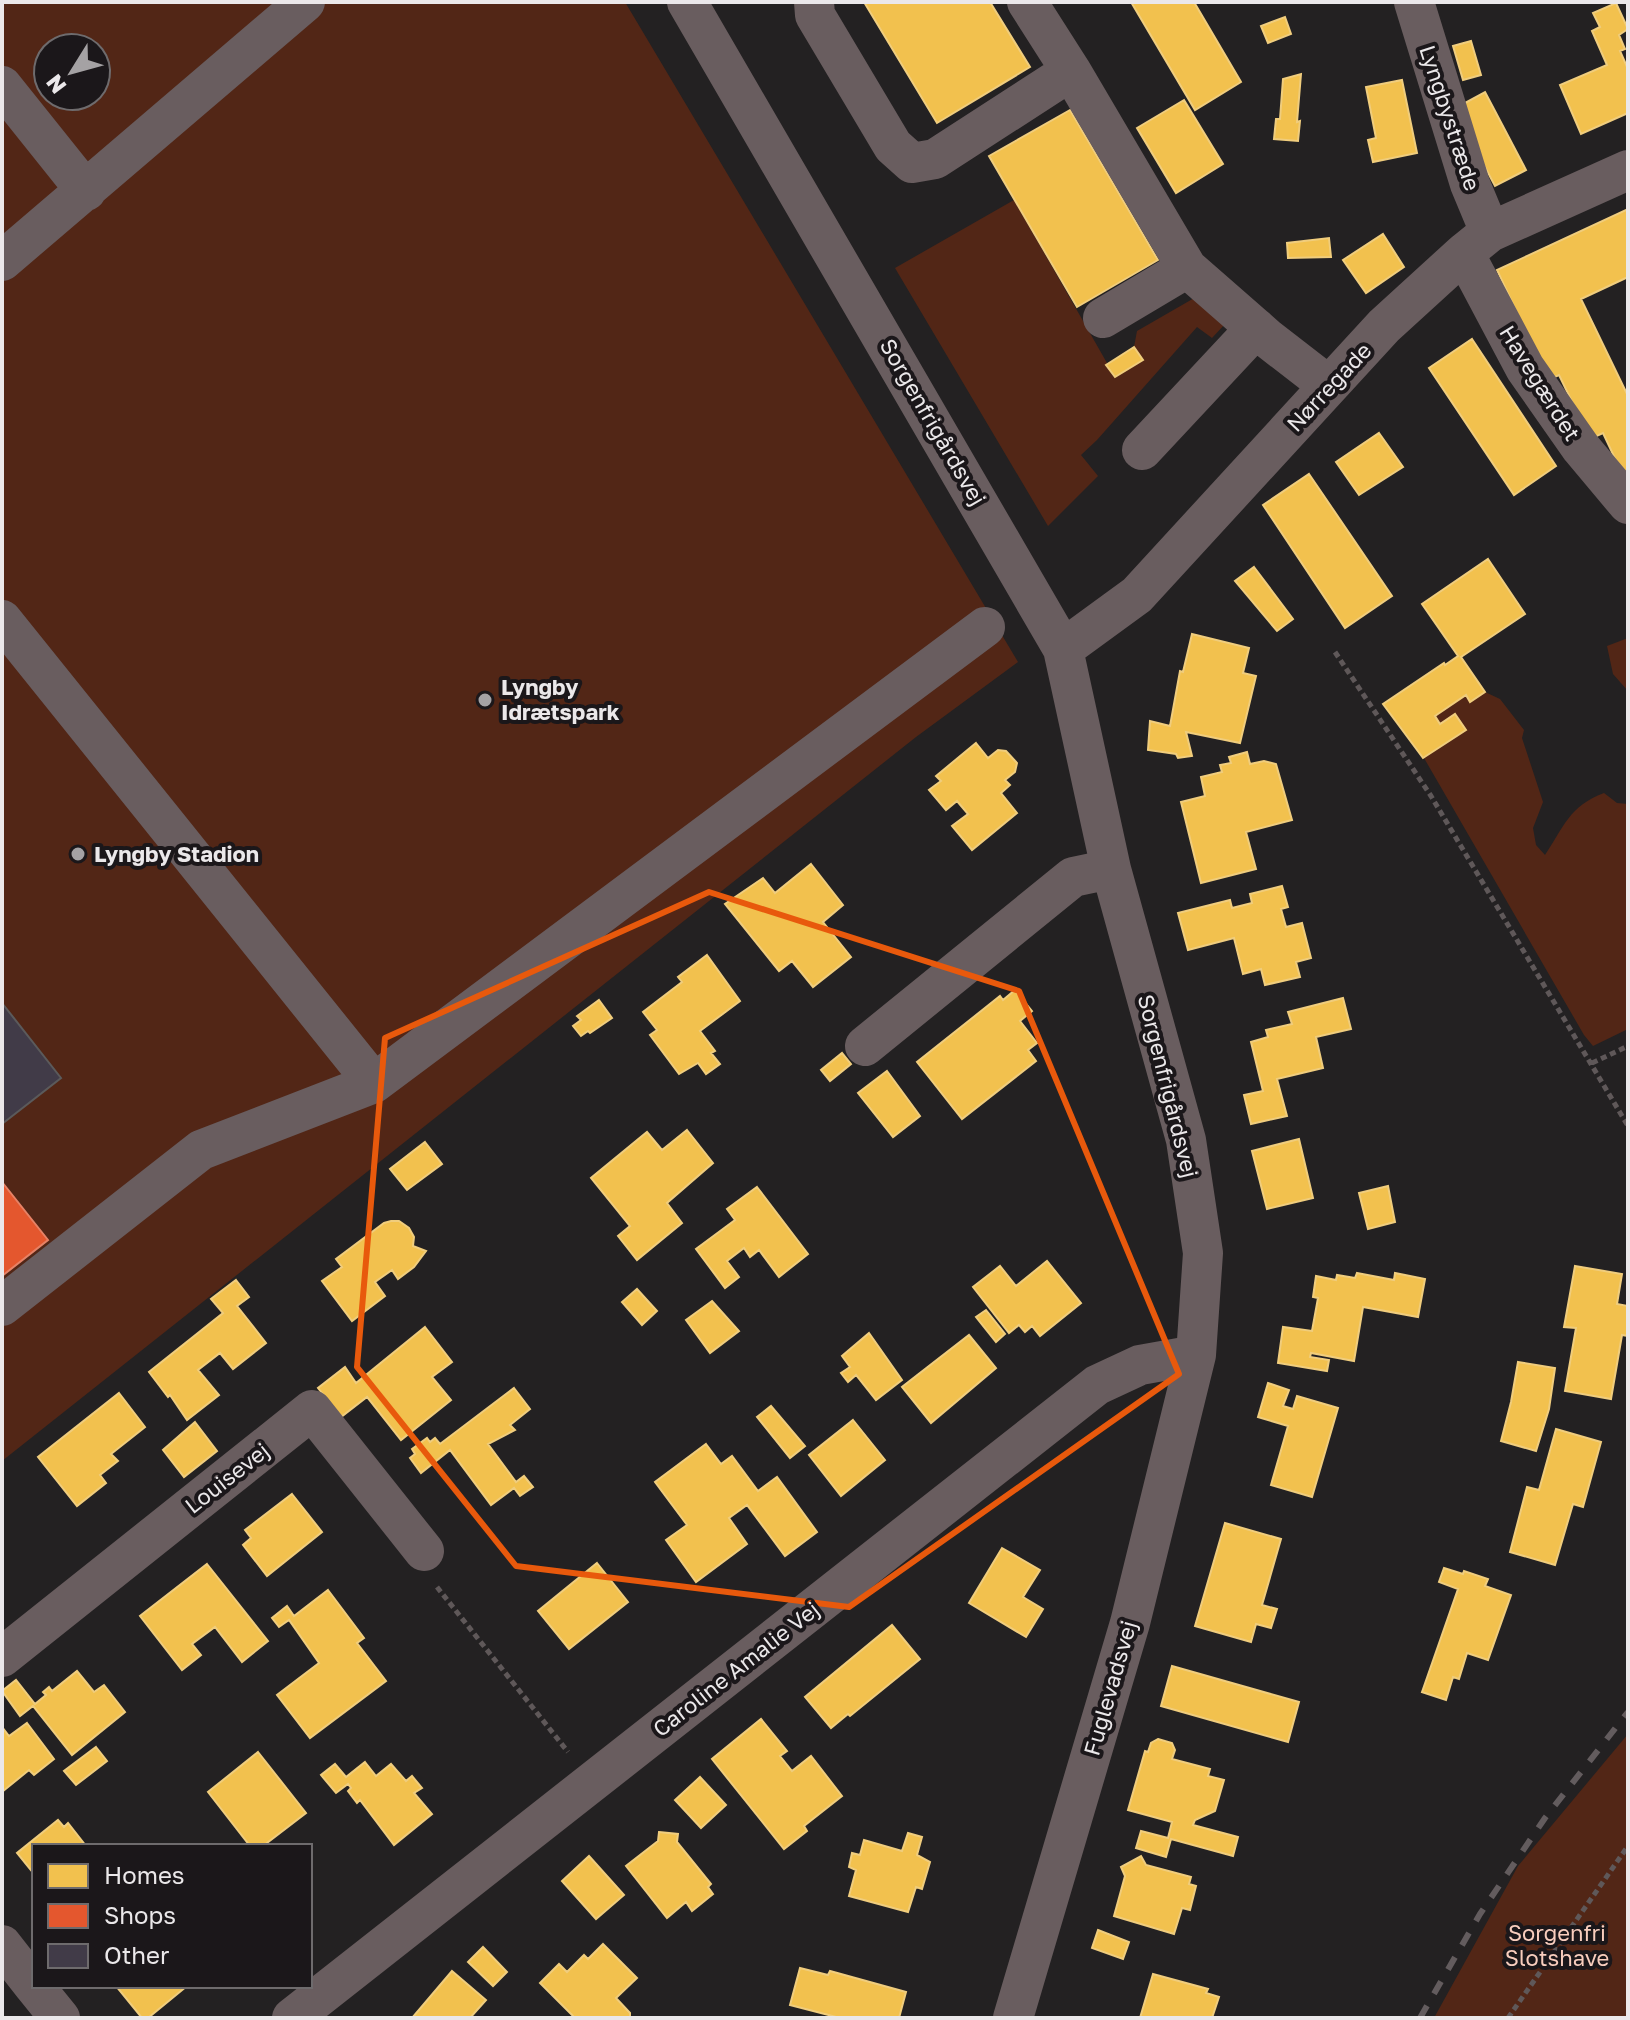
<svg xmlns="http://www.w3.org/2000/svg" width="1630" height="2020" font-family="'Golos Text',sans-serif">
<rect width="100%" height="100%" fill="#232122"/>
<path fill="#522616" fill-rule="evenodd" d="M2 2H625L1018 662 916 737 2 1461ZM48 48H96V96H48Z
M1014 200 1115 377 1142 360 1134 347 1137 331 1196 297 1226 323 1212 338 1197 327 1097 440 1081 455 1098 476 1048 526 895 268Z
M1628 638V691L1613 674 1607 646Z
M1485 692 1500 699 1524 730 1522 738 1543 802 1533 828 1536 845 1545 855C1564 827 1569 806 1604 793L1617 803 1628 804V1029L1593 1046 1584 1035 1424 758 1465 730 1455 714 1440 724 1435 716 1466 695 1471 702Z
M1628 1734V2018H1434L1518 1866Z"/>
<path fill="#f2c14e" stroke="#f0cd7d" stroke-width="2" d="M864 2H990L1030 67 937 123Z
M1131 2H1194L1241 82 1195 110Z
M1616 3 1628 29 1619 35 1625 49 1620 51 1628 69V113L1581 134 1560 85 1607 65 1592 31 1600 27 1593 13Z
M1285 17 1291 34 1268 43 1261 26Z
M1471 41 1481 75 1463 80 1453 46Z
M1301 74 1297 122 1300 121 1298 141 1274 139 1276 119H1280L1283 79Z
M1402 80 1417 153 1373 162 1368 140 1376 138 1366 87Z
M1485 92 1526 170 1495 186 1454 109Z
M1184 100 1223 164 1176 193 1137 128Z
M1070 110 1158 260 1077 307 989 156Z
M1628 209V277L1581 299 1628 396 1627 484 1603 433 1590 439 1559 375 1548 380 1497 270Z
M1383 234 1404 267 1366 293 1343 260Z
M1329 238 1331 257 1288 258 1287 243Z
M1472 339 1556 466 1514 495 1429 368Z
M1134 347 1143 360 1115 377 1106 365Z
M1379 433 1403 467 1359 495 1336 462Z
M1309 474 1392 596 1345 628 1263 505Z
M1488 559 1525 614 1461 657 1485 692 1470 702 1466 695 1435 716 1440 724 1455 714 1466 730 1423 758 1383 704 1444 663 1445 665 1458 656 1422 604Z
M1254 567 1293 619 1277 631 1235 581Z
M1192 634 1249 648 1243 673 1256 676 1240 743 1186 732 1192 756 1178 758 1176 754 1148 750 1150 721 1170 726 1180 671 1183 672Z
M976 743 988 758 998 750 1006 751 1017 763 1015 772 1005 780 1010 785 1001 793 1017 813 972 850 952 826 968 814 957 801 946 810 929 790 941 781 936 776Z
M1247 752 1250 764 1264 761 1276 764 1292 820 1246 832 1256 869 1201 883 1181 802 1205 796 1201 777 1222 772 1220 765 1231 763 1229 757Z
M811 864 843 905 823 922 851 957 813 987 792 961 779 971 725 904 763 878 775 893Z
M1282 886 1288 907 1281 909 1286 927 1302 923 1311 958 1296 962 1300 977 1265 985 1261 969 1243 974 1234 938 1188 950 1178 913 1230 900 1232 908 1252 903 1250 894Z
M707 955 740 1001 700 1031 715 1051 711 1053 720 1064 706 1074 698 1063 679 1074 650 1035 657 1030 643 1012 682 982 678 977Z
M1015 990 1032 1011 1020 1021 1037 1043 1028 1050 1036 1061 962 1119 917 1062 1000 996 1003 1000Z
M1343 998 1351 1029 1316 1037 1323 1068 1277 1079 1287 1116 1251 1124 1244 1095 1263 1091 1251 1042 1268 1037 1266 1030 1292 1024 1288 1012Z
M599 1000 612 1018 590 1033 588 1031 581 1036 573 1026 581 1020 577 1016Z
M842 1053 851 1064 830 1081 821 1070Z
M887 1071 920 1116 893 1137 858 1093Z
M687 1130 713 1163 667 1203 682 1223 637 1260 618 1236 630 1226 591 1178 647 1132 662 1150Z
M1299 1139 1313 1198 1267 1209 1252 1151Z
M425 1142 442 1164 407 1190 390 1169Z
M1388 1186 1395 1222 1368 1229 1359 1193Z
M757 1187 808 1254 779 1277 759 1250 750 1257 744 1248 727 1261 739 1277 725 1288 696 1249 735 1220 727 1209Z
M391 1221H399L409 1228 414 1237 413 1246 426 1251 414 1267 398 1279 392 1270 375 1282 385 1296 352 1321 322 1281 342 1267 336 1259 384 1223Z
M1047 1261 1081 1303 1040 1336 1032 1326 1025 1332 1019 1325 1009 1333 973 1287 1000 1266 1016 1286Z
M1575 1266 1622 1274 1617 1304 1628 1306V1336L1622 1335 1611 1399 1565 1391 1576 1328 1564 1327Z
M1357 1273 1394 1280 1395 1273 1425 1279 1418 1317 1363 1307 1354 1361 1311 1353 1310 1357 1329 1360 1327 1371 1278 1363 1283 1327 1312 1331 1318 1298 1313 1297 1316 1276 1336 1280 1337 1275 1355 1278Z
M236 1280 249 1297 237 1306 266 1343 233 1369 220 1353 198 1370 219 1395 187 1420 170 1395 168 1397 149 1372 223 1313 211 1299Z
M637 1289 657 1311 642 1325 622 1302Z
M712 1301 739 1331 710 1353 686 1320Z
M986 1310 1005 1334 996 1342 976 1317Z
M425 1327 452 1362 432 1377 451 1400 401 1440 367 1397 341 1417 318 1388 345 1367 356 1383Z
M869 1333 902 1380 876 1400 856 1375 848 1382 841 1373 850 1367 842 1356Z
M969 1335 996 1368 931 1423 902 1387Z
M1518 1362 1555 1368 1549 1409 1536 1451 1501 1441 1511 1402Z
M1268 1383 1289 1390 1283 1406 1293 1409 1297 1396 1338 1408 1312 1497 1271 1485 1288 1426 1258 1417Z
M514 1388 530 1409 510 1425 515 1430 488 1444 516 1482 524 1476 533 1487 520 1496 514 1488 491 1505 450 1450 421 1473 410 1458 415 1454 412 1449 427 1438 430 1442 435 1438 440 1444Z
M119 1393 145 1427 111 1454 118 1461 100 1475 106 1483 77 1506 38 1457Z
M771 1406 805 1446 790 1458 757 1417Z
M853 1420 885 1460 841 1496 809 1455Z
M195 1422 217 1451 184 1477 163 1450Z
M1556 1429 1601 1442 1583 1507 1573 1504 1555 1565 1510 1552 1527 1487 1539 1490Z
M706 1444 721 1464 732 1456 758 1491 777 1477 817 1532 785 1556 747 1505 729 1518 747 1544 696 1582 666 1540 687 1525 655 1482Z
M292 1494 322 1532 267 1576 243 1545 251 1538 245 1530Z
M1225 1523 1281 1539 1262 1605 1277 1609 1271 1628 1256 1624 1251 1642 1195 1626Z
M1002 1548 1040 1570 1023 1597 1043 1609 1026 1637 969 1603Z
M597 1563 628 1602 569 1649 538 1611Z
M207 1564 268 1641 242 1662 215 1627 192 1644 201 1655 182 1670 140 1616Z
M1444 1568 1463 1574 1464 1571 1488 1579 1485 1586 1511 1595 1488 1660 1467 1653 1459 1679 1453 1677 1446 1700 1422 1692 1458 1589 1439 1582Z
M328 1590 364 1638 357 1643 386 1681 310 1738 277 1695 319 1663 289 1620 279 1627 272 1618 287 1606 294 1616Z
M892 1625 920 1659 850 1716 848 1714 831 1728 805 1697Z
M1172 1666 1299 1702 1288 1742 1161 1706Z
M77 1671 94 1692 104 1685 125 1712 72 1755 33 1706 20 1716 2 1691 16 1680 35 1704 46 1695 43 1692 49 1687 52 1691Z
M761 1719 787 1751 780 1756 792 1771 811 1756 842 1796 804 1826 807 1831 784 1849 712 1759Z
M27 1723 54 1759 34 1775 29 1770 2 1792V1727L9 1736Z
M1158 1739 1172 1743 1175 1750 1172 1759 1210 1769 1208 1776 1224 1780 1215 1811 1195 1820 1193 1825 1238 1837 1233 1856 1171 1839 1166 1857 1136 1848 1141 1831 1168 1838 1172 1822 1128 1810 1145 1751 1148 1752 1151 1743Z
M96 1747 107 1761 76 1785 64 1771Z
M258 1752 306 1813 263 1846H250L208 1792Z
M365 1762 376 1776 391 1764 406 1781 412 1776 422 1788 414 1793 432 1814 394 1845 360 1800 357 1803 348 1791 351 1788 348 1784 336 1793 321 1775 335 1764 346 1777Z
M700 1777 726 1805 701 1828 675 1800Z
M58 1820 64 1827 68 1823 86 1846H34V1874L17 1853Z
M659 1832 678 1834 677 1842 711 1884 708 1887 713 1894 692 1911 686 1902 667 1918 626 1866 658 1841Z
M908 1833 922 1837 917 1855 930 1862 922 1889 916 1887 908 1912 849 1896 856 1870 849 1867 852 1853 860 1855 864 1840 902 1851Z
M589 1856 624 1895 596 1919 562 1881Z
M1141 1856 1146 1865 1191 1877 1189 1884 1196 1886 1190 1910 1182 1908 1174 1934 1114 1916 1125 1876 1121 1867Z
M1098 1930 1129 1942 1123 1959 1092 1948Z
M603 1944 637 1978 616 1998 630 2013V2018H575L540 1983 559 1964 567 1972 584 1955 588 1959Z
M483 1947 507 1972 493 1986 468 1962Z
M800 1968 828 1975 830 1971 906 1992 899 2018H840L790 2005Z
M452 1971 486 2000 470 2018H412Z
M1153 1974 1208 1989 1206 1993 1219 1997 1212 2018H1140Z
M116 1986H187L148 2018H142Z"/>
<path fill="#e4572e" stroke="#e68266" stroke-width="2" d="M2 1182 48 1240 2 1276Z"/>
<path fill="#413b48" stroke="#5b5a5b" stroke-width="2" d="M2 1003 61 1078 2 1124Z"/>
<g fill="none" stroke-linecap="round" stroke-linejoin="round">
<path stroke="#5f5859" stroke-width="5" stroke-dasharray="6 4" stroke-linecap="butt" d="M1335 652 1431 796 1628 1126
M1592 1063 1628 1046
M437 1587 568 1752
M1508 2018 1628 1846"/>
<path stroke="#695d5f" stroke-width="40" d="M687 2 1063 649 1111 869 1186 1140 1203 1253 1196 1355 1130 1623 1013 2018
M814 2 815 15 893 146 912 163 935 159 1071 71
M1027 2 1071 71 1187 268 1267 338 1329 386
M1414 2 1470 184 1490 232
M2 86 86 191
M1464 253 1525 368 1581 448 1628 504
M2 261 305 2
M1103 318 1187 268
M1142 450 1256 328
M2 620 374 1083
M1063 649 1137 595 1384 326 1464 253 1490 232 1628 170
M865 1046 1073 877 1111 869
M2 1306 201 1150 374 1083 985 627
M2 1657 312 1410 424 1551
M2 1945 34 1986
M34 1986 60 2018
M292 2018 1097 1385 1140 1365 1196 1355"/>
<path stroke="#635c5e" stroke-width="6" stroke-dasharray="14 14" stroke-linecap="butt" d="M1420 2018 1480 1914 1545 1818 1628 1712"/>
</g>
<path fill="none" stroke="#e8590c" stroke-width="6" stroke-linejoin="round" d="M709 892 1019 991 1179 1374 849 1607 516 1566 357 1367 385 1038Z"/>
<g fill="#a5a2a4" stroke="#1b171a" stroke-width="3">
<circle cx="485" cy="700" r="8"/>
<circle cx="78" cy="854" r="8"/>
</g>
<g text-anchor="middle" stroke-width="8" stroke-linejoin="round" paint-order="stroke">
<g font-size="22" fill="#ebe8ea" stroke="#1b171a">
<text transform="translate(1450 118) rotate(72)" y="8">Lyngbystræde</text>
<text transform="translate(1540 383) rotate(58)" y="8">Havegærdet</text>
<text transform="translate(1329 387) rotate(-47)" y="8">Nørregade</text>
<text transform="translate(933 422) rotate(60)" y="8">Sorgenfrigårdsvej</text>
<text transform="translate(1168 1086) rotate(76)" y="8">Sorgenfrigårdsvej</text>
<text transform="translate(227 1478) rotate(-38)" y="8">Louisevej</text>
<text transform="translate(736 1669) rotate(-38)" y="8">Caroline Amalie Vej</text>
<text transform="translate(1110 1688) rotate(-74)" y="8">Fuglevadsvej</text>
</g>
<g font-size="22" font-weight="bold" fill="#ebe8ea" stroke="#1b171a" text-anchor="start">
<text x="501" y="695">Lyngby<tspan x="501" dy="25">Idrætspark</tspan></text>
<text x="94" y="862">Lyngby Stadion</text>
</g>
<g font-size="22" fill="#f8cdbd" stroke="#1b171a">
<text x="1557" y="1941">Sorgenfri<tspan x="1557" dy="25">Slotshave</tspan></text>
</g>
</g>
<rect width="1630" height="2020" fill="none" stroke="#ebe8ea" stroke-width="8"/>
<rect x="32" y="1844" width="280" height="144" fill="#1b171a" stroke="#6e6b6d" stroke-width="2"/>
<rect x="48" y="1864" width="40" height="24" fill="#f2c14e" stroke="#6e6b6d" stroke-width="2"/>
<text x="104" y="1884" font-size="24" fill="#ebe8ea">Homes</text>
<rect x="48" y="1904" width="40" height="24" fill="#e4572e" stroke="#6e6b6d" stroke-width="2"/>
<text x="104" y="1924" font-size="24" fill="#ebe8ea">Shops</text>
<rect x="48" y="1944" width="40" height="24" fill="#413b48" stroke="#6e6b6d" stroke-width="2"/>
<text x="104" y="1964" font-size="24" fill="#ebe8ea">Other</text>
<g transform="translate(72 72) rotate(233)"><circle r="38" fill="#1b171a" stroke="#6e6b6d" stroke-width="2"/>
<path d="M0-6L14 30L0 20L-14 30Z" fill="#a5a2a4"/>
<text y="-12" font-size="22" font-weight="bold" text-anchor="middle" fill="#ebe8ea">N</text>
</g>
</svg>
